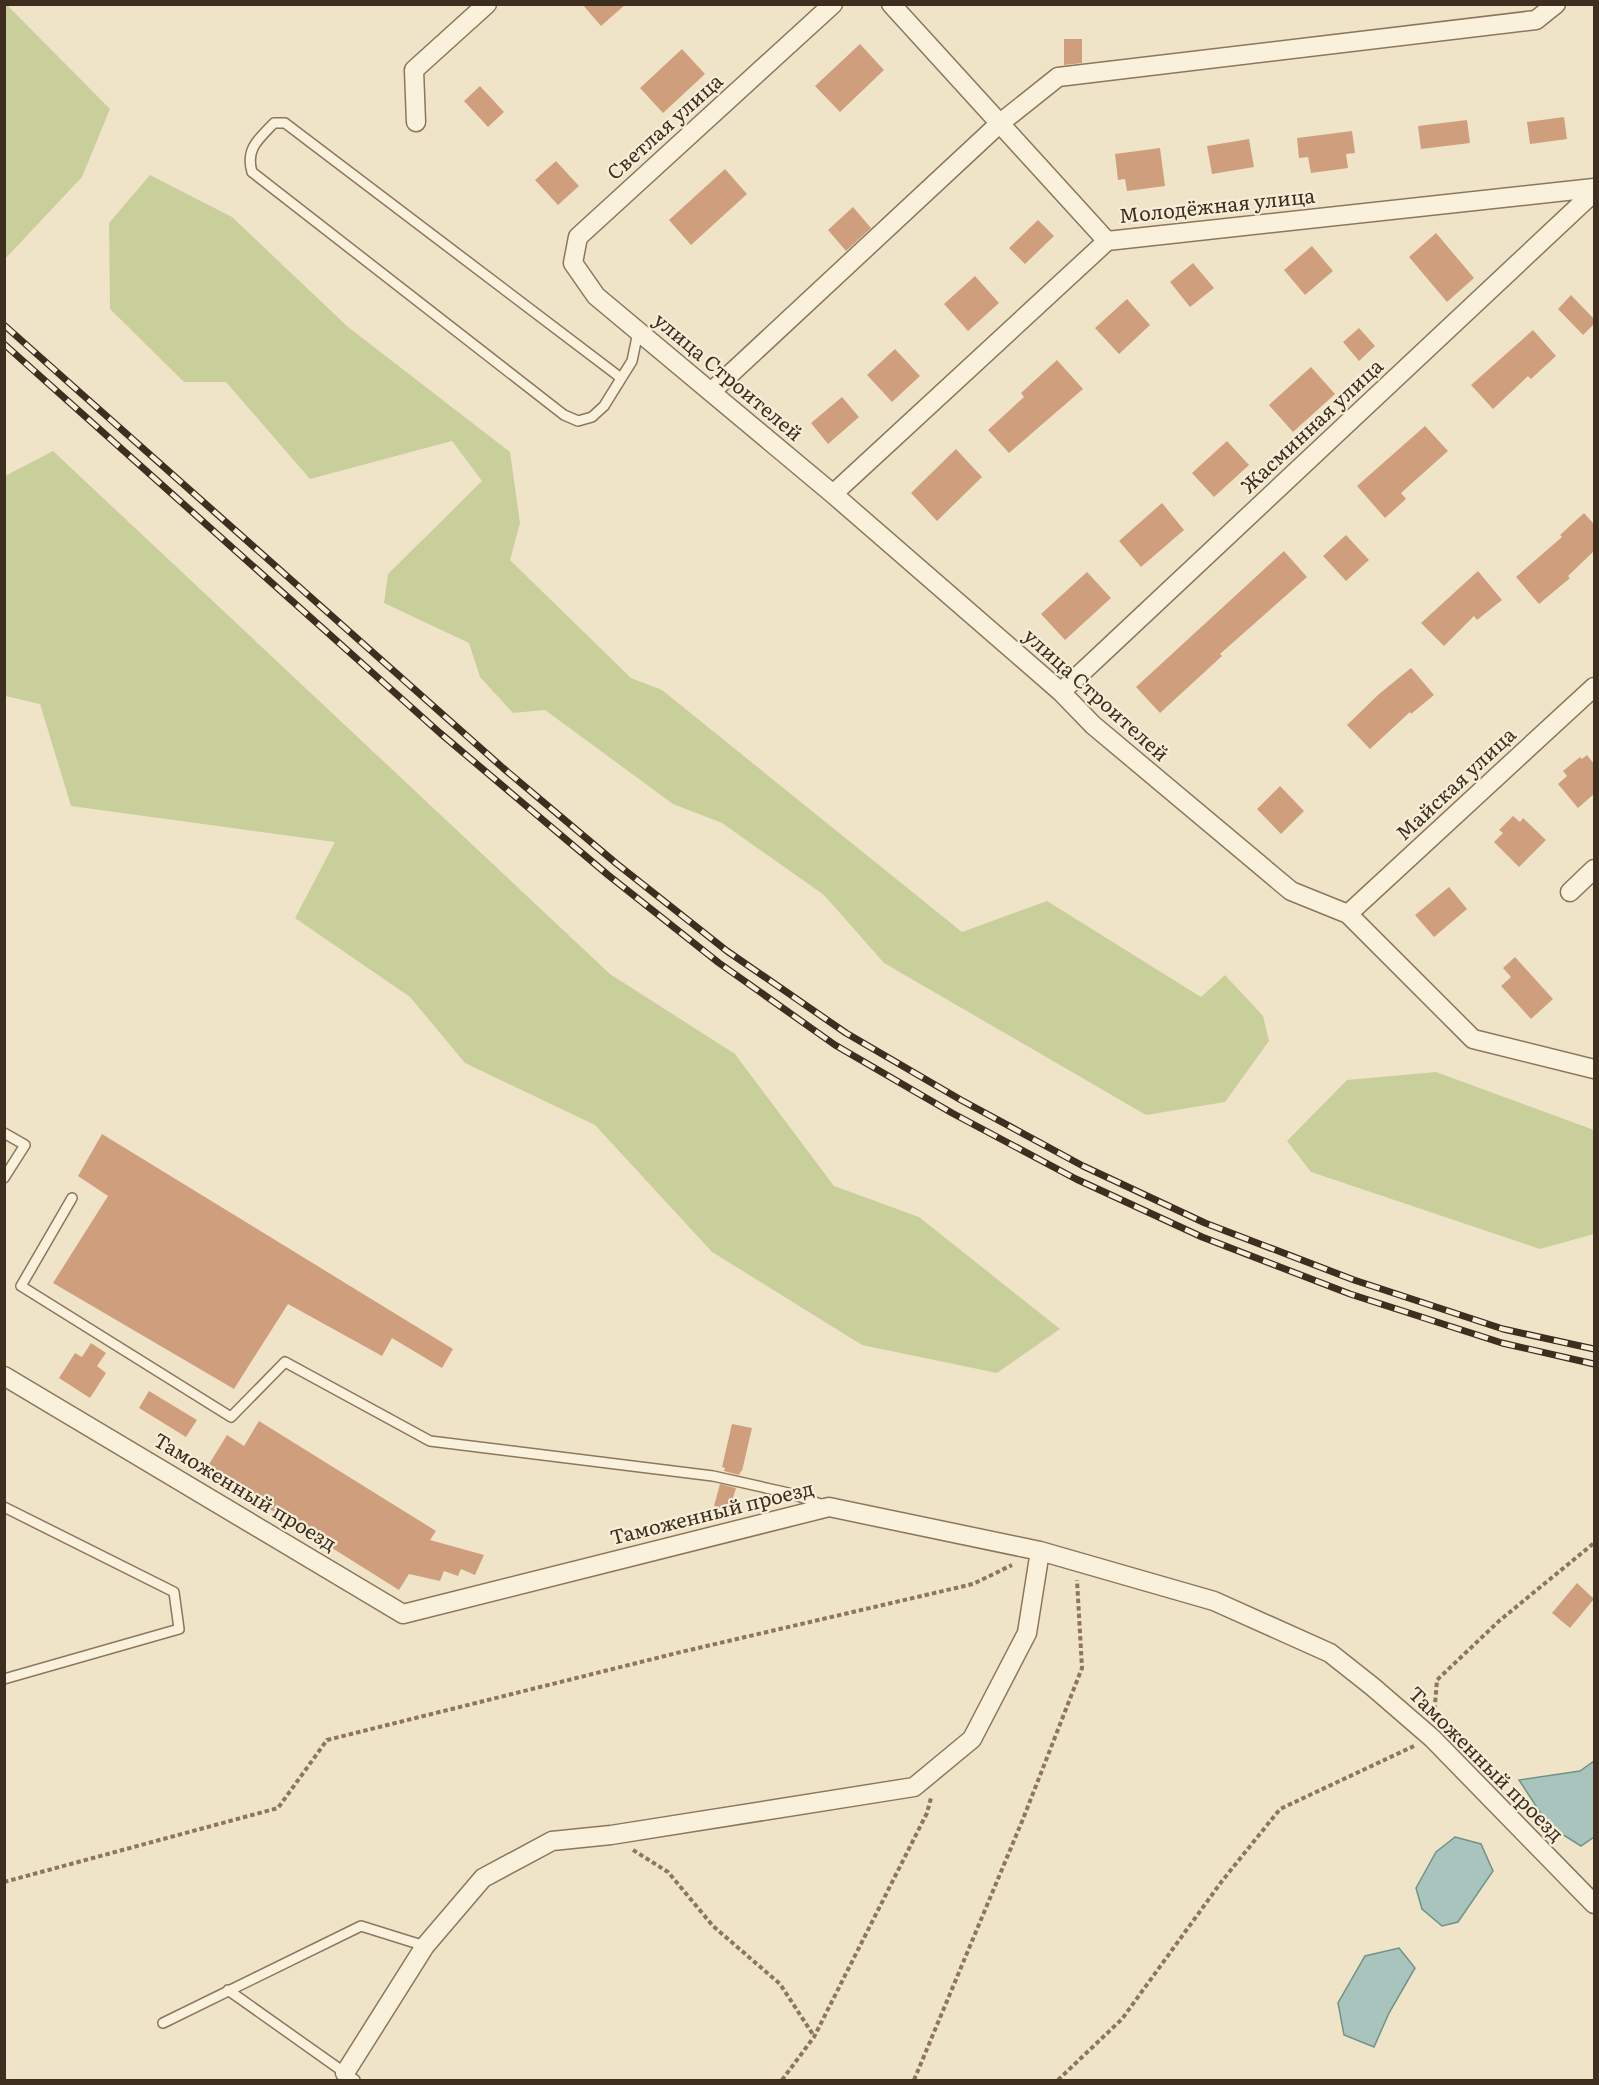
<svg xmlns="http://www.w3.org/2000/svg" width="1599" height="2085" font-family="Literata,serif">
<rect width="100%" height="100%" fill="#f0e4c8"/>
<path fill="#c9cf9b" d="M7 5 110 109 82 177 5 259 4 5Z
M150 175 232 217 348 327 510 452 520 523 510 560 631 678 662 690 962 932 1047 901 1201 997 1225 975 1263 1016 1269 1041 1225 1102 1146 1115 884 963 824 895 722 823 673 804 545 710 513 713 480 677 469 643 384 603 388 574 482 481 452 441 310 479 226 382H184L110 309 109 223Z
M53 451 610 974 735 1054 834 1186 919 1217 1060 1329 997 1373 862 1345 712 1252 595 1125 465 1063 410 997 295 918 335 842 71 806 40 704 5 696V476Z
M1436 1072 1594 1130V1234L1540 1249 1311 1172 1287 1141 1347 1080Z"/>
<path fill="#a9c4bc" stroke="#6f938a" stroke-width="1.5" d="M1594 1761V1837L1581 1846 1549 1826 1519 1780 1580 1771Z
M1455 1837 1481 1844 1493 1871 1458 1922 1442 1926 1422 1909 1416 1888 1436 1852Z
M1399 1948 1415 1968 1389 2013 1374 2047 1344 2035 1338 2003 1365 1956Z"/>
<path fill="#cf9f7d" d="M582 4H626L601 26Z
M1064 39H1082V63L1064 65Z
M860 44 884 70 840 112 815 86Z
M682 49 705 74 663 113 640 88Z
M480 86 504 112 488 127 464 101Z
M1564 117 1567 139 1530 144 1527 122Z
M1467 120 1470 143 1421 149 1418 126Z
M1352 131 1355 153 1346 154 1348 168 1311 173 1308 157 1299 158 1297 138Z
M1249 139 1254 167 1212 174 1207 146Z
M1160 148 1165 186 1127 191 1125 179 1118 180 1115 154Z
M556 161 579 186 558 205 535 180Z
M725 169 747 194 691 245 669 220Z
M853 207 871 228 846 251 828 230Z
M1038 220 1054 236 1025 264 1009 248Z
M1436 233 1474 278 1447 302 1409 257Z
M1312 246 1333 271 1305 295 1284 270Z
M1193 263 1214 288 1190 307 1170 282Z
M975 276 999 303 968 331 944 304Z
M1571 295 1594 319V324L1583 335 1558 309Z
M1127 299 1150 325 1119 354 1095 328Z
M1359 328 1375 346 1359 361 1343 342Z
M1533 330 1556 356 1531 379 1528 376 1493 409 1471 385Z
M895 349 920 376 892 402 867 375Z
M1057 360 1083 389 1009 453 988 430 1024 397 1021 393Z
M1311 367 1335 394 1293 432 1269 405Z
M842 397 859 417 828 444 811 423Z
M1425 426 1448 451 1401 493 1406 499 1385 518 1357 486Z
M1227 441 1249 465 1214 497 1192 473Z
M956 449 982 477 937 521 911 493Z
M1162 503 1184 530 1141 567 1119 541Z
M1584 513 1594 524V551L1568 576 1570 578 1539 604 1516 577 1562 537 1560 535Z
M1346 535 1369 560 1346 581 1323 556Z
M1284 551 1307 577 1220 654 1222 656 1160 713 1136 687Z
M1478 571 1502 600 1477 620 1474 616 1444 646 1421 623Z
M1087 572 1111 598 1065 640 1041 614Z
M1411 668 1434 695 1411 714 1410 712 1370 749 1347 725 1379 694Z
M1587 755 1594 764V794L1578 808 1558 784 1567 776 1563 771 1580 757 1582 759Z
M1280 786 1304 811 1281 834 1257 809Z
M1513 816 1520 822 1523 818 1546 840 1519 867 1494 842 1503 833 1499 830Z
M1449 887 1467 909 1434 937 1415 915Z
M1515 957 1553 999 1531 1019 1501 986 1511 977 1503 968Z
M102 1134 453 1349 442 1368 392 1338 382 1356 288 1304 234 1389 53 1283 108 1196 78 1176Z
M91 1343 106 1353 97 1366 106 1373 90 1398 59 1378 75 1353 82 1357Z
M149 1391 197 1420 186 1437 139 1408Z
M259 1421 436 1531 430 1540 484 1555 475 1575 461 1569 458 1576 444 1571 440 1581 409 1574 399 1590 206 1469 227 1435 244 1446Z
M732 1424 752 1428 742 1471H741L739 1475 724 1471 725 1468 722 1467Z
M720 1484 736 1488 729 1511 714 1506Z
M1577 1583 1594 1599 1570 1628 1552 1613Z"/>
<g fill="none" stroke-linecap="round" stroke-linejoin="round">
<defs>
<path id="lane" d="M621 378 285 123H274C260 138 245 148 252 172L564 415 578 421 592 417 604 406 632 361 638 332
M4 1133 25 1145 4 1178
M72 1198 21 1286 231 1417 285 1362 430 1441 713 1476 793 1494 823 1505
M4 1507 174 1592 179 1629 4 1679
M228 1990 355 2080
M163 2023 361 1926 425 1946"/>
<path id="street" d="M833 4 578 237 573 263 596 296 833 494 1061 692 1093 725 1291 891 1348 914 1473 1039 1594 1069
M891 4 1107 241
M416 122 414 70 487 4
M711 392 999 124 1058 77 1536 20 1556 4
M833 494 1107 241 1594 188
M1061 692 1594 192
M1570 892 1594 869
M1348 914 1594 687
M4 1376 403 1614 829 1507 1040 1551 1214 1601 1330 1653 1373 1687 1432 1738 1594 1904
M345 2073 425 1946 483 1878 552 1841 611 1835 914 1787 972 1739 1027 1633 1040 1551"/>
</defs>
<use href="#lane" stroke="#8d765c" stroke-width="12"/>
<use href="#street" stroke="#8d765c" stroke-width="21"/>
<path stroke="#8d765c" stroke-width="4" stroke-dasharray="4.5 3" stroke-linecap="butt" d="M1434 1717 1437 1680 1499 1621 1594 1543
M633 1850 668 1872 713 1926 780 1984 814 2036
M4 1882 278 1808 327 1740 681 1652 973 1584 1012 1565
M782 2080 814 2037 927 1813 931 1798
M914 2080 1023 1819 1082 1668 1077 1580
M1058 2080 1122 2019 1222 1881 1280 1809 1414 1746"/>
<use href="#lane" stroke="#faf1dc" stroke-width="9"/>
<use href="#street" stroke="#faf1dc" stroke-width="18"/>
<defs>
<path id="rail" d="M4 325 503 768 617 864 727 951 846 1033 961 1100 1083 1166 1205 1223 1354 1280 1503 1329 1594 1349
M4 344 440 733 608 875 719 963 835 1045 952 1113 1076 1179 1202 1237 1350 1294 1502 1343 1594 1364"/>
</defs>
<use href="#rail" stroke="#3d2e20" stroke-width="7"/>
<use href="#rail" stroke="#f7eed8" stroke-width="4.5" stroke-dasharray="14" stroke-linecap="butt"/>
</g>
<g text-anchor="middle" stroke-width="4.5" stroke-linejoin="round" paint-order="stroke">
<g font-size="20" fill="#3d2e20" stroke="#f7eed8">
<text transform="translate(665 127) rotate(-42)" y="7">Светлая улица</text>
<text transform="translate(1217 206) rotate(-6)" y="7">Молодёжная улица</text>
<text transform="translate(728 377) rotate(40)" y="7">улица Строителей</text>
<text transform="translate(1312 426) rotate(-43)" y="7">Жасминная улица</text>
<text transform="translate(1096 695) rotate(42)" y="7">улица Строителей</text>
<text transform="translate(1456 784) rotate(-43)" y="7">Майская улица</text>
<text transform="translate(245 1492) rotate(31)" y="7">Таможенный проезд</text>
<text transform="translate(712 1513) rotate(-14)" y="7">Таможенный проезд</text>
<text transform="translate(1486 1764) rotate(45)" y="7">Таможенный проезд</text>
</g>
</g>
<rect width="1599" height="2085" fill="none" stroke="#3d2e20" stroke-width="12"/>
</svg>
